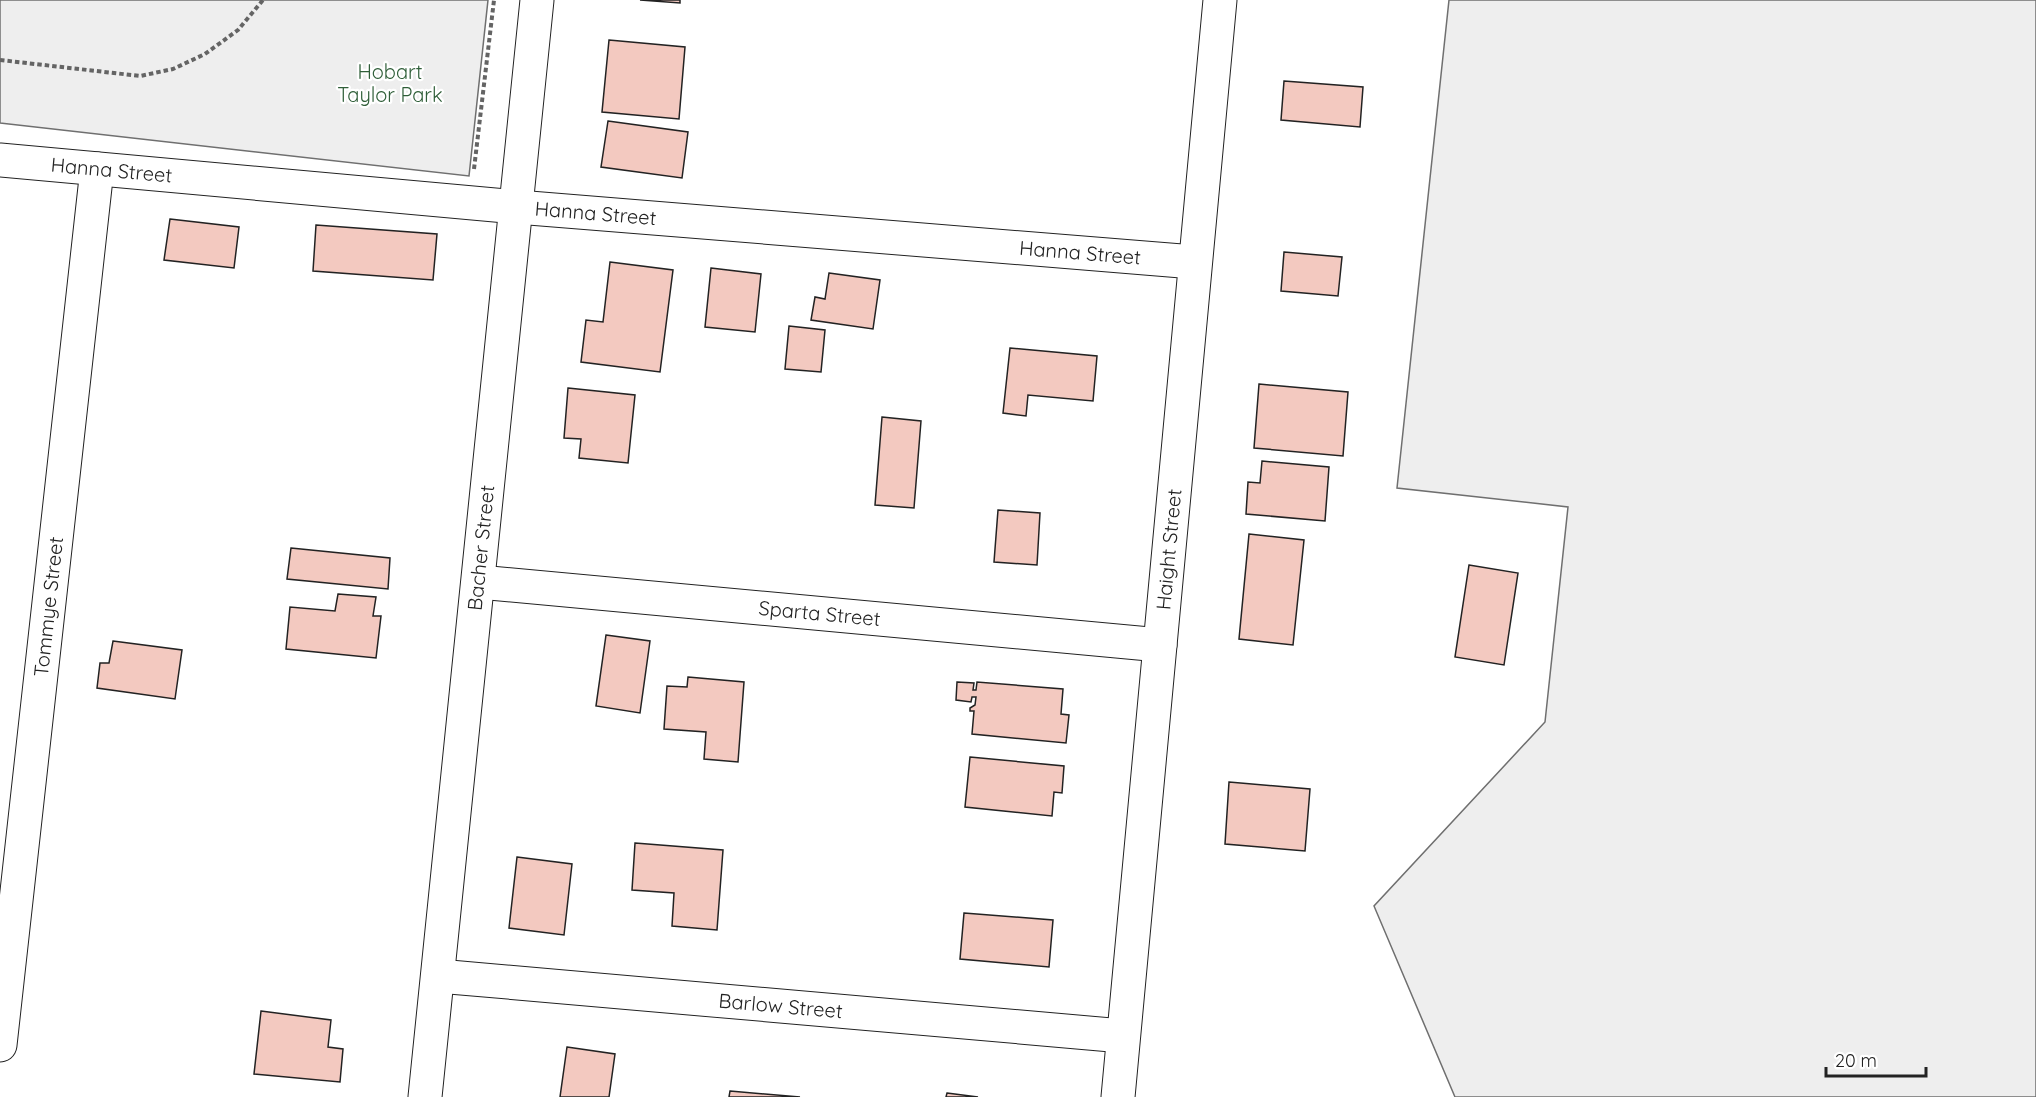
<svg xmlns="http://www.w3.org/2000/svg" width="2036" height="1097" font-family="Quicksand,sans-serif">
<rect width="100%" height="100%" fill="#fff"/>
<path fill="#eee" stroke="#6f6f6f" stroke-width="1.5" d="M0 0H488L469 176 0 123Z
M1449 0H2036V1097H1455L1374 906 1545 722 1568 507 1397 488Z"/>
<path fill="#f3c9c0" stroke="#222" stroke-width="1.5" d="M640 0H680V3Z
M609 40 685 47 679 119 602 112Z
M1284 81 1363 87 1360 127 1281 120Z
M608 121 688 132 682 178 601 167Z
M170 219 239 227 234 268 164 260Z
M316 225 437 234 433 280 313 271Z
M1284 252 1342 257 1338 296 1281 291Z
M610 262 673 270 660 372 581 362 586 320 603 322Z
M711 268 761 274 755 332 705 327Z
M829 273 880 280 873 329 811 320 815 297 825 299Z
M789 326 825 330 821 372 785 369Z
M1010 348 1097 356 1093 401 1028 395 1026 416 1003 413Z
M1259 384 1348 392 1343 456 1254 448Z
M568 388 635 395 628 463 579 458 581 439 564 438Z
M882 417 921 421 914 508 875 505Z
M1262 461 1329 467 1325 521 1246 514 1248 482 1260 483Z
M998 510 1040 513 1037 565 994 562Z
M1249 534 1304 540 1293 645 1239 639Z
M291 548 390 558 388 589 287 579Z
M1469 565 1518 573 1504 665 1455 657Z
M338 594 376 597 373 616H381L376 658 286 649 290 607 335 611Z
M606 635 650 641 640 713 596 706Z
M113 641 182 650 175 699 97 688 100 663H109Z
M688 677 744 682 738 762 704 759 706 732 664 729 667 686 687 687Z
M957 682 974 683 973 690H976L977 682 1063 689 1061 714 1069 715 1066 743 972 734 974 711H970V708L975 705 976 697H972L971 702 956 700Z
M970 757 1064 766 1062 793 1054 792 1052 816 965 807Z
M1229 782 1310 789 1305 851 1225 844Z
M635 843 723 850 717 930 672 926 674 893 632 890Z
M517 857 572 864 564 935 509 928Z
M964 913 1053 920 1049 967 960 959Z
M261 1011 331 1020 328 1047 343 1049 340 1082 254 1074Z
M567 1047 615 1054 609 1097H560Z
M730 1091 800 1097H729Z
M947 1093 978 1097H946Z"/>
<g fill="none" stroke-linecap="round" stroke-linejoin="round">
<defs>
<g id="minor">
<path id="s1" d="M0 160 517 207 1194 262"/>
<path id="s2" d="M479 582 1160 645"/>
<path id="s3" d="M438 976 1123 1036"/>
<path id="s4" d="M0 1045 97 169"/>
<path id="s5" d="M425 1097 537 0"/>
<path id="s6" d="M1118 1097 1220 0"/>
</g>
</defs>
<use href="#minor" stroke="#222" stroke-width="35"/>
<path stroke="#646464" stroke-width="4" stroke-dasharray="4.5 3" stroke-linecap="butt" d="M0 60 140 76 173 69 205 54 238 30 263 0
M474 169 494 0"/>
<use href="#minor" stroke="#fff" stroke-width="33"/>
</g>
<g text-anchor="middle" stroke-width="4.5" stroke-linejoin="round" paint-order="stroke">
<g font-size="20" fill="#2f5e38" stroke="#fff">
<text x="390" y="79">Hobart<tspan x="390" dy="23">Taylor Park</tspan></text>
</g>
<g font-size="20" fill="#222" stroke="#fff">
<text dy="7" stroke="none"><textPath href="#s1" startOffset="112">Hanna Street</textPath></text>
<text dy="7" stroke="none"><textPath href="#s1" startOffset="598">Hanna Street</textPath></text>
<text dy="7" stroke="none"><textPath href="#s1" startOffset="1084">Hanna Street</textPath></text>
<text dy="7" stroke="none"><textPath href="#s5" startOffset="552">Bacher Street</textPath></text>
<text dy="7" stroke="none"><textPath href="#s6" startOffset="550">Haight Street</textPath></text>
<text dy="7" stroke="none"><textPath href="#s4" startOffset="441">Tommye Street</textPath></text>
<text dy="7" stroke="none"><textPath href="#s2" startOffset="342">Sparta Street</textPath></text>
<text dy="7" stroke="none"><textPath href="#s3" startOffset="344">Barlow Street</textPath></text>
</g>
</g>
<path d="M1826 1067v9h100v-9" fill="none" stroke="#222222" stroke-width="3"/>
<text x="1835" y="1067" font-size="18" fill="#222222" stroke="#ffffff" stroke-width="4.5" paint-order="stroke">20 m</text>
</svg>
